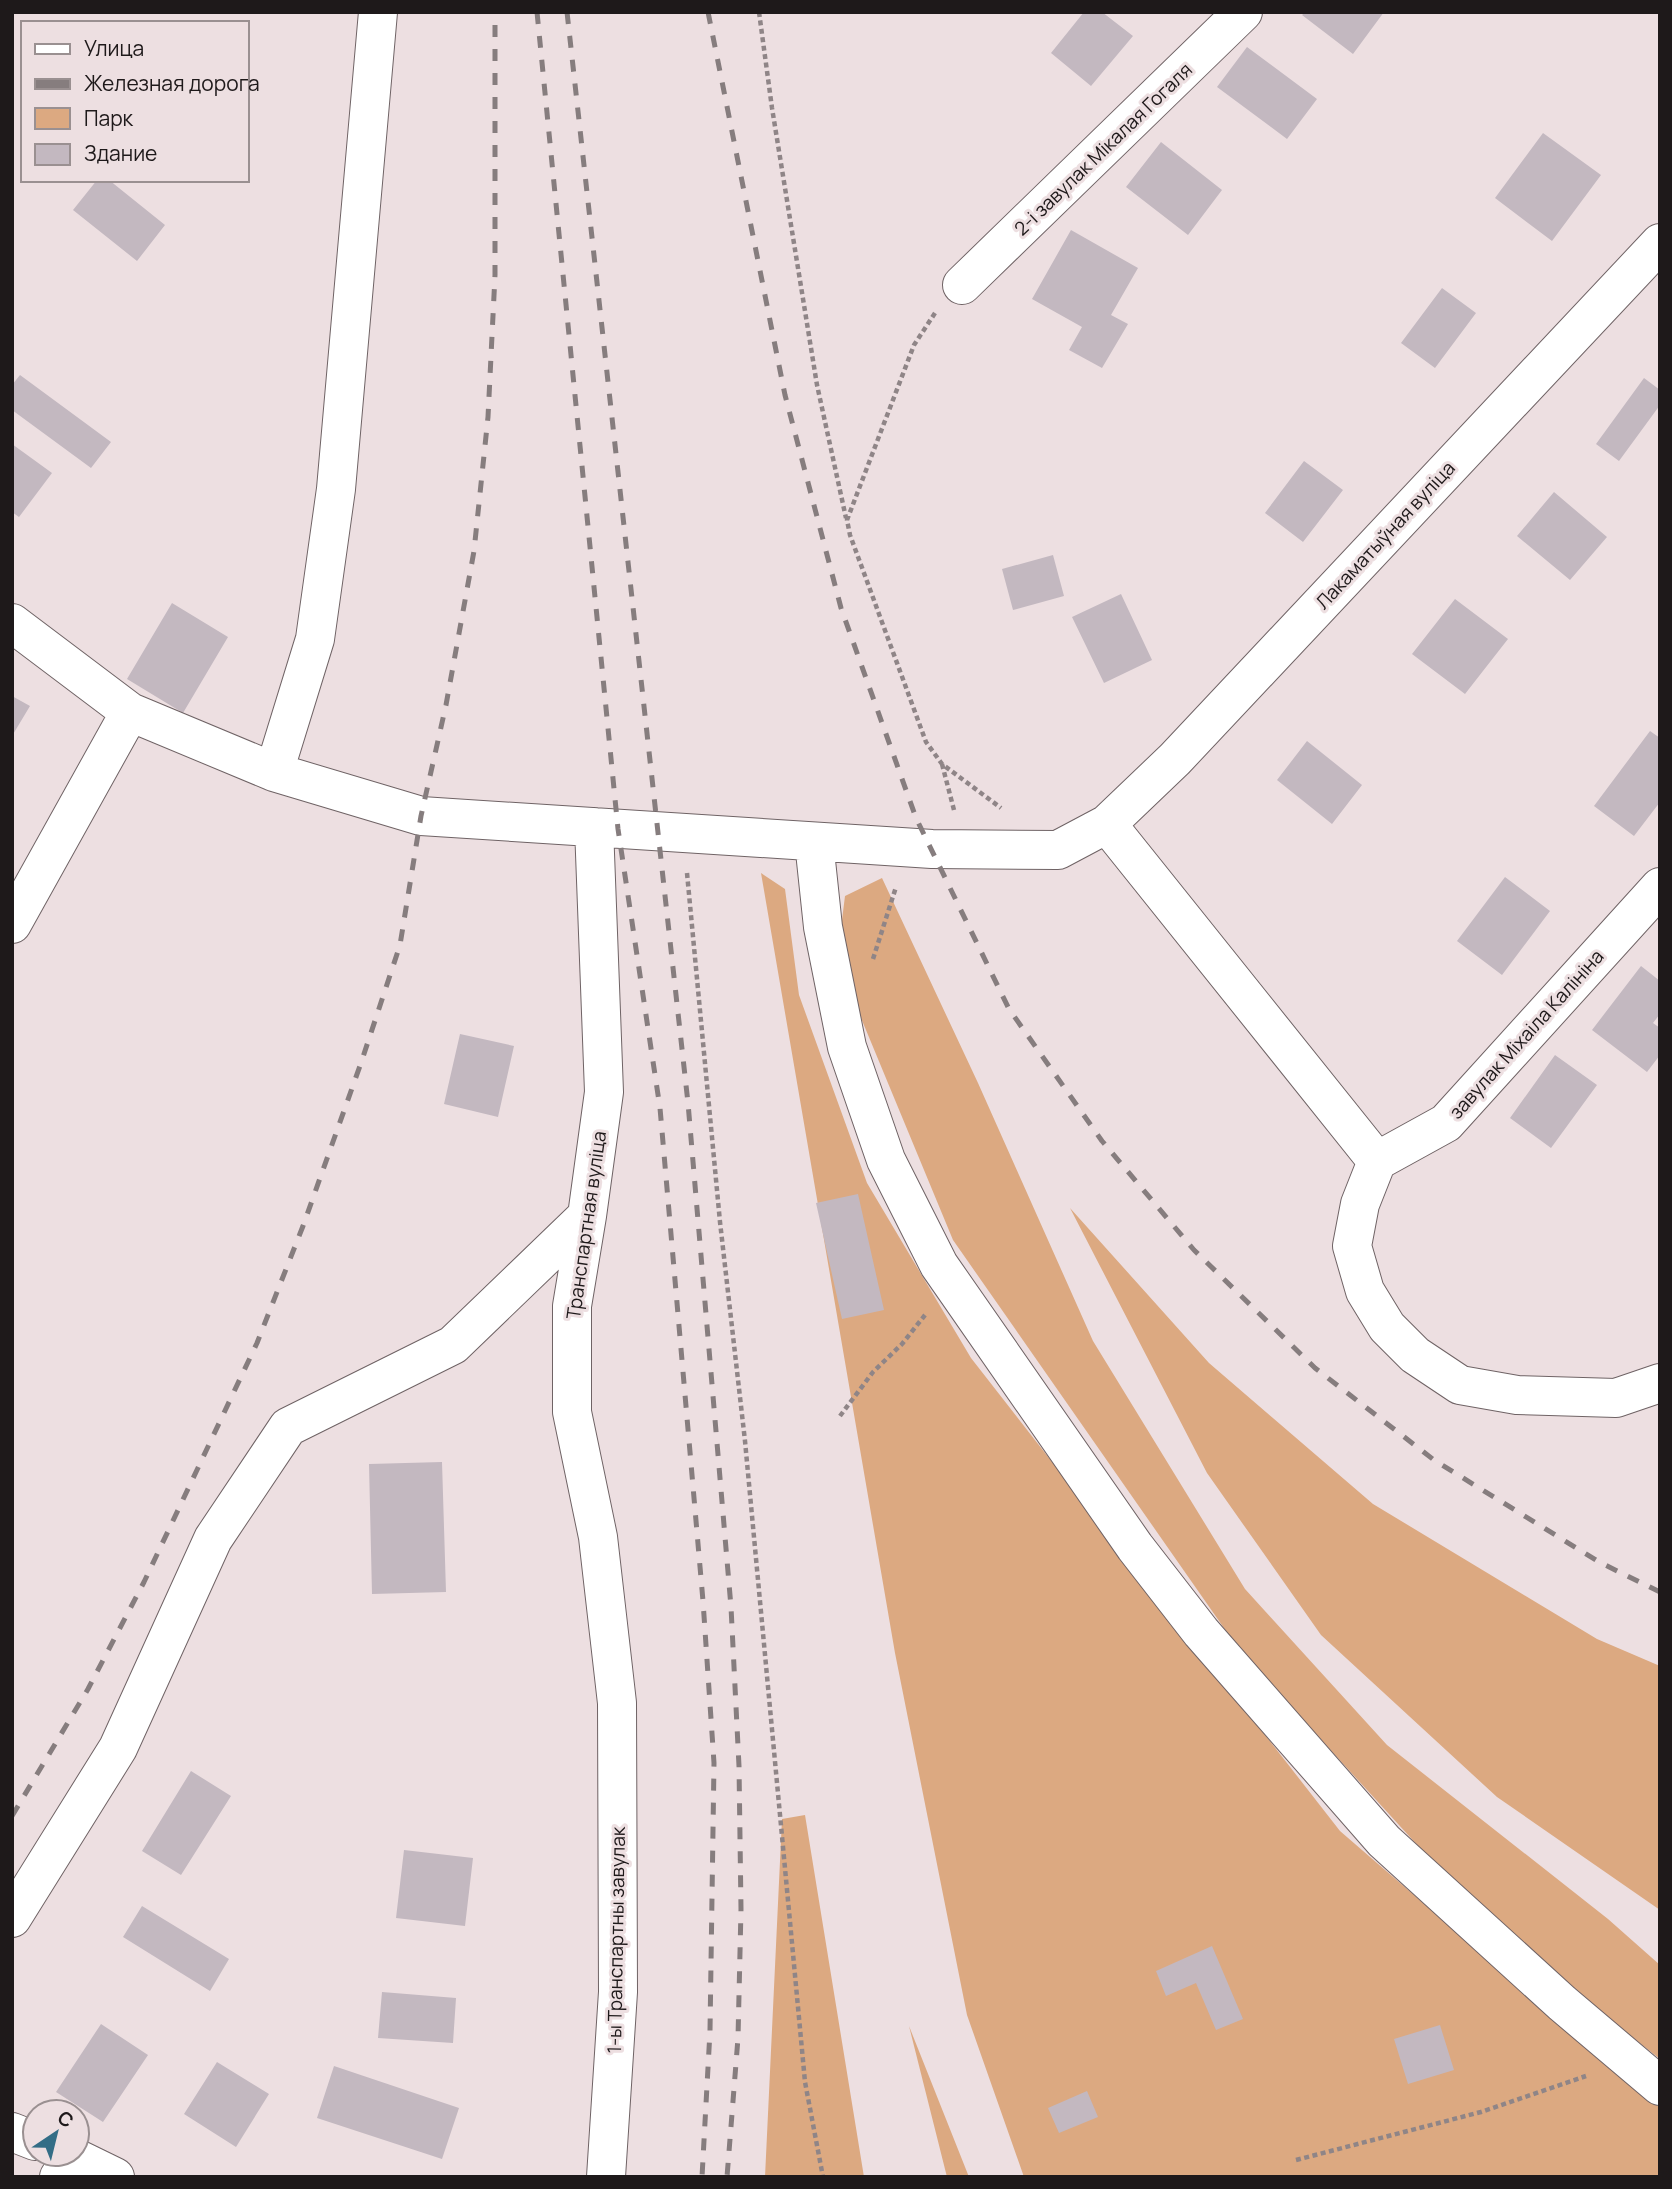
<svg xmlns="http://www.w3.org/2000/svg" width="1672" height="2189" font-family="Manrope,sans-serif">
<rect width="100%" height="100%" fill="#eddfe1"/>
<path fill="#dca981" d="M761 873 785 889 799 995 867 1183 971 1358 1340 1831 1660 2108V2177H1024L967 2015 895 1653Z
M882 878 978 1083 1093 1341 1245 1589 1387 1745 1608 1919 1660 1965V2059L1494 1929 1240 1651 953 1240 837 960 845 896Z
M1070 1208 1209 1363 1373 1504 1597 1639 1660 1666V1910L1497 1797 1321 1635 1207 1473Z
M805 1815 864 2177H765L782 1819Z
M909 2026 969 2177H947Z"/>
<path fill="#c3b8c0" d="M1084 12H1102L1133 36 1091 86 1051 53Z
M1305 12H1384L1353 54 1302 15Z
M1247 47 1317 99 1287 139 1217 87Z
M1543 133 1601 175 1552 241 1495 198Z
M1161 142 1222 190 1188 235 1126 187Z
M97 180H109L165 225 137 261 73 210Z
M1071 230 1138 268 1111 315 1128 324 1102 368 1069 350 1082 327 1032 299Z
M1442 288 1476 313 1435 368 1401 343Z
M20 375 111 442 91 468 12 410V385Z
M1644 378 1660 390V405L1619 461 1596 444Z
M12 444 52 473 19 517 12 512Z
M1304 461 1343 490 1303 542 1265 513Z
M1554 492 1607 537 1570 580 1517 536Z
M1053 555 1064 596 1013 610 1002 569Z
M1121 594 1152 660 1104 683 1072 617Z
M1455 599 1508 639 1465 694 1412 654Z
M172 603 228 637 183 713 127 679Z
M12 696 30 706 12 736Z
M1650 731 1660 738V802L1634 836 1594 806Z
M1307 741 1362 785 1332 824 1277 780Z
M1505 877 1550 911 1502 975 1457 941Z
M1641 966 1660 981V1014L1653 1023 1660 1028V1055L1647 1072 1592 1030Z
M460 1034 514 1046 498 1117 444 1104Z
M1555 1055 1597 1085 1551 1148 1510 1118Z
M858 1194 884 1310 842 1319 816 1203Z
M442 1462 446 1592 372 1594 369 1464Z
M191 1771 231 1796 181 1875 142 1851Z
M404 1850 473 1858 465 1926 396 1918Z
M142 1906 229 1959 210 1991 123 1937Z
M1212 1946 1243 2019 1216 2030 1196 1983 1166 1996 1156 1971Z
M382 1992 456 1998 453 2043 378 2038Z
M101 2024 148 2055 103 2122 56 2092Z
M1440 2025 1454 2070 1408 2084 1394 2039Z
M217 2062 269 2094 236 2147 184 2114Z
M334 2066 459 2108 442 2159 317 2118Z
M1087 2091 1098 2117 1059 2133 1048 2108Z"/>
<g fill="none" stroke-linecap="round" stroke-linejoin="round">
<defs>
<path id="minor" d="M962 285 1243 12
M12 623 130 712 274 772 421 816 932 849 1058 850 1107 824 1175 759 1660 243
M274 772 315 639 336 489 378 12
M1107 824 1377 1161 1360 1204 1352 1246 1365 1291 1387 1327 1415 1355 1460 1385 1517 1395 1616 1398 1660 1383
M594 827 604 1092 587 1216 572 1306V1412L598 1537 617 1703 618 1992 606 2177
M814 842 823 927 847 1047 886 1160 939 1265 1135 1547 1201 1632 1384 1841 1562 2003 1660 2086
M12 924 130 712
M1377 1161 1446 1123 1660 887
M12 1918 118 1748 213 1539 288 1427 453 1345 587 1216
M12 2132 35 2141
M59 2177 74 2157 115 2177"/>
</defs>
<use href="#minor" stroke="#6f6365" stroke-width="40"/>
<path stroke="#8f8587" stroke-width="4.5" stroke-dasharray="5 3.5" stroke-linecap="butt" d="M759 12 772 108 817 385 846 518
M935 313 914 345 847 520 850 535 926 742 942 764 1001 808
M942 764 954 810
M687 873 720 1222 745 1441 805 2082 823 2177
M873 959 896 887
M840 1416 873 1372 902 1344 925 1315
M1296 2160 1481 2112 1586 2076"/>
<use href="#minor" stroke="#fff" stroke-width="38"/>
<path stroke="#867d7e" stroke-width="5" stroke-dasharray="12 12" stroke-linecap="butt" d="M537 12 618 829 660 1108 703 1601 714 1763 710 2031 702 2177
M567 12 688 1103 731 1607 739 1766 741 1909 738 2038 727 2177
M708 12 785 395 841 608 916 818 1009 1009 1102 1141 1194 1250 1315 1368 1434 1460 1599 1562 1660 1592
M12 1816 88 1689 144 1582 257 1343 303 1226 361 1063 400 945 421 816 446 705 474 551 488 417 495 275V12"/>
</g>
<g text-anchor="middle" stroke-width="6" stroke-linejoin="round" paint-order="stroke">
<g font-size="19" fill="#1e191a" stroke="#eddfe1">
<text transform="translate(1103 149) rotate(-44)" y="7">2-і завулак Мікалая Гогаля</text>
<text transform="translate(1385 535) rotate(-47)" y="7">Лакаматыўная вуліца</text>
<text transform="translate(1526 1034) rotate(-48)" y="7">завулак Міхаіла Калініна</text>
<text transform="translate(586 1225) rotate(-82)" y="7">Транспартная вуліца</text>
<text transform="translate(616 1940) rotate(-89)" y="7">1-ы Транспартны завулак</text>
</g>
</g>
<rect width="1672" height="2189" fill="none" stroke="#1e191a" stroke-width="28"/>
<rect x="21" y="21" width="228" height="161" fill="#eddfe1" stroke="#9a9091" stroke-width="2"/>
<rect x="35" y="44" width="35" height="10" fill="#ffffff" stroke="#9a9091" stroke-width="2"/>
<text x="84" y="56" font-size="21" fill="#1e191a">Улица</text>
<rect x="35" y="79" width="35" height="10" fill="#867d7e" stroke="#9a9091" stroke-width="2"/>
<text x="84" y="91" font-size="21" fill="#1e191a">Железная дорога</text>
<rect x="35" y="108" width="35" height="21" fill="#dca981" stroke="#9a9091" stroke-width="2"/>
<text x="84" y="126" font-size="21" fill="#1e191a">Парк</text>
<rect x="35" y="144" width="35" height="21" fill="#c3b8c0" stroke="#9a9091" stroke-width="2"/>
<text x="84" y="161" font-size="21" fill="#1e191a">Здание</text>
<g transform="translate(56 2133) rotate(35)"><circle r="33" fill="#eddfe1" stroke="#9a9091" stroke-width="2"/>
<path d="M0-5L12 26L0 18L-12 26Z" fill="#336d86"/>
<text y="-10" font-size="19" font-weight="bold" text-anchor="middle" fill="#1e191a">С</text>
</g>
</svg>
